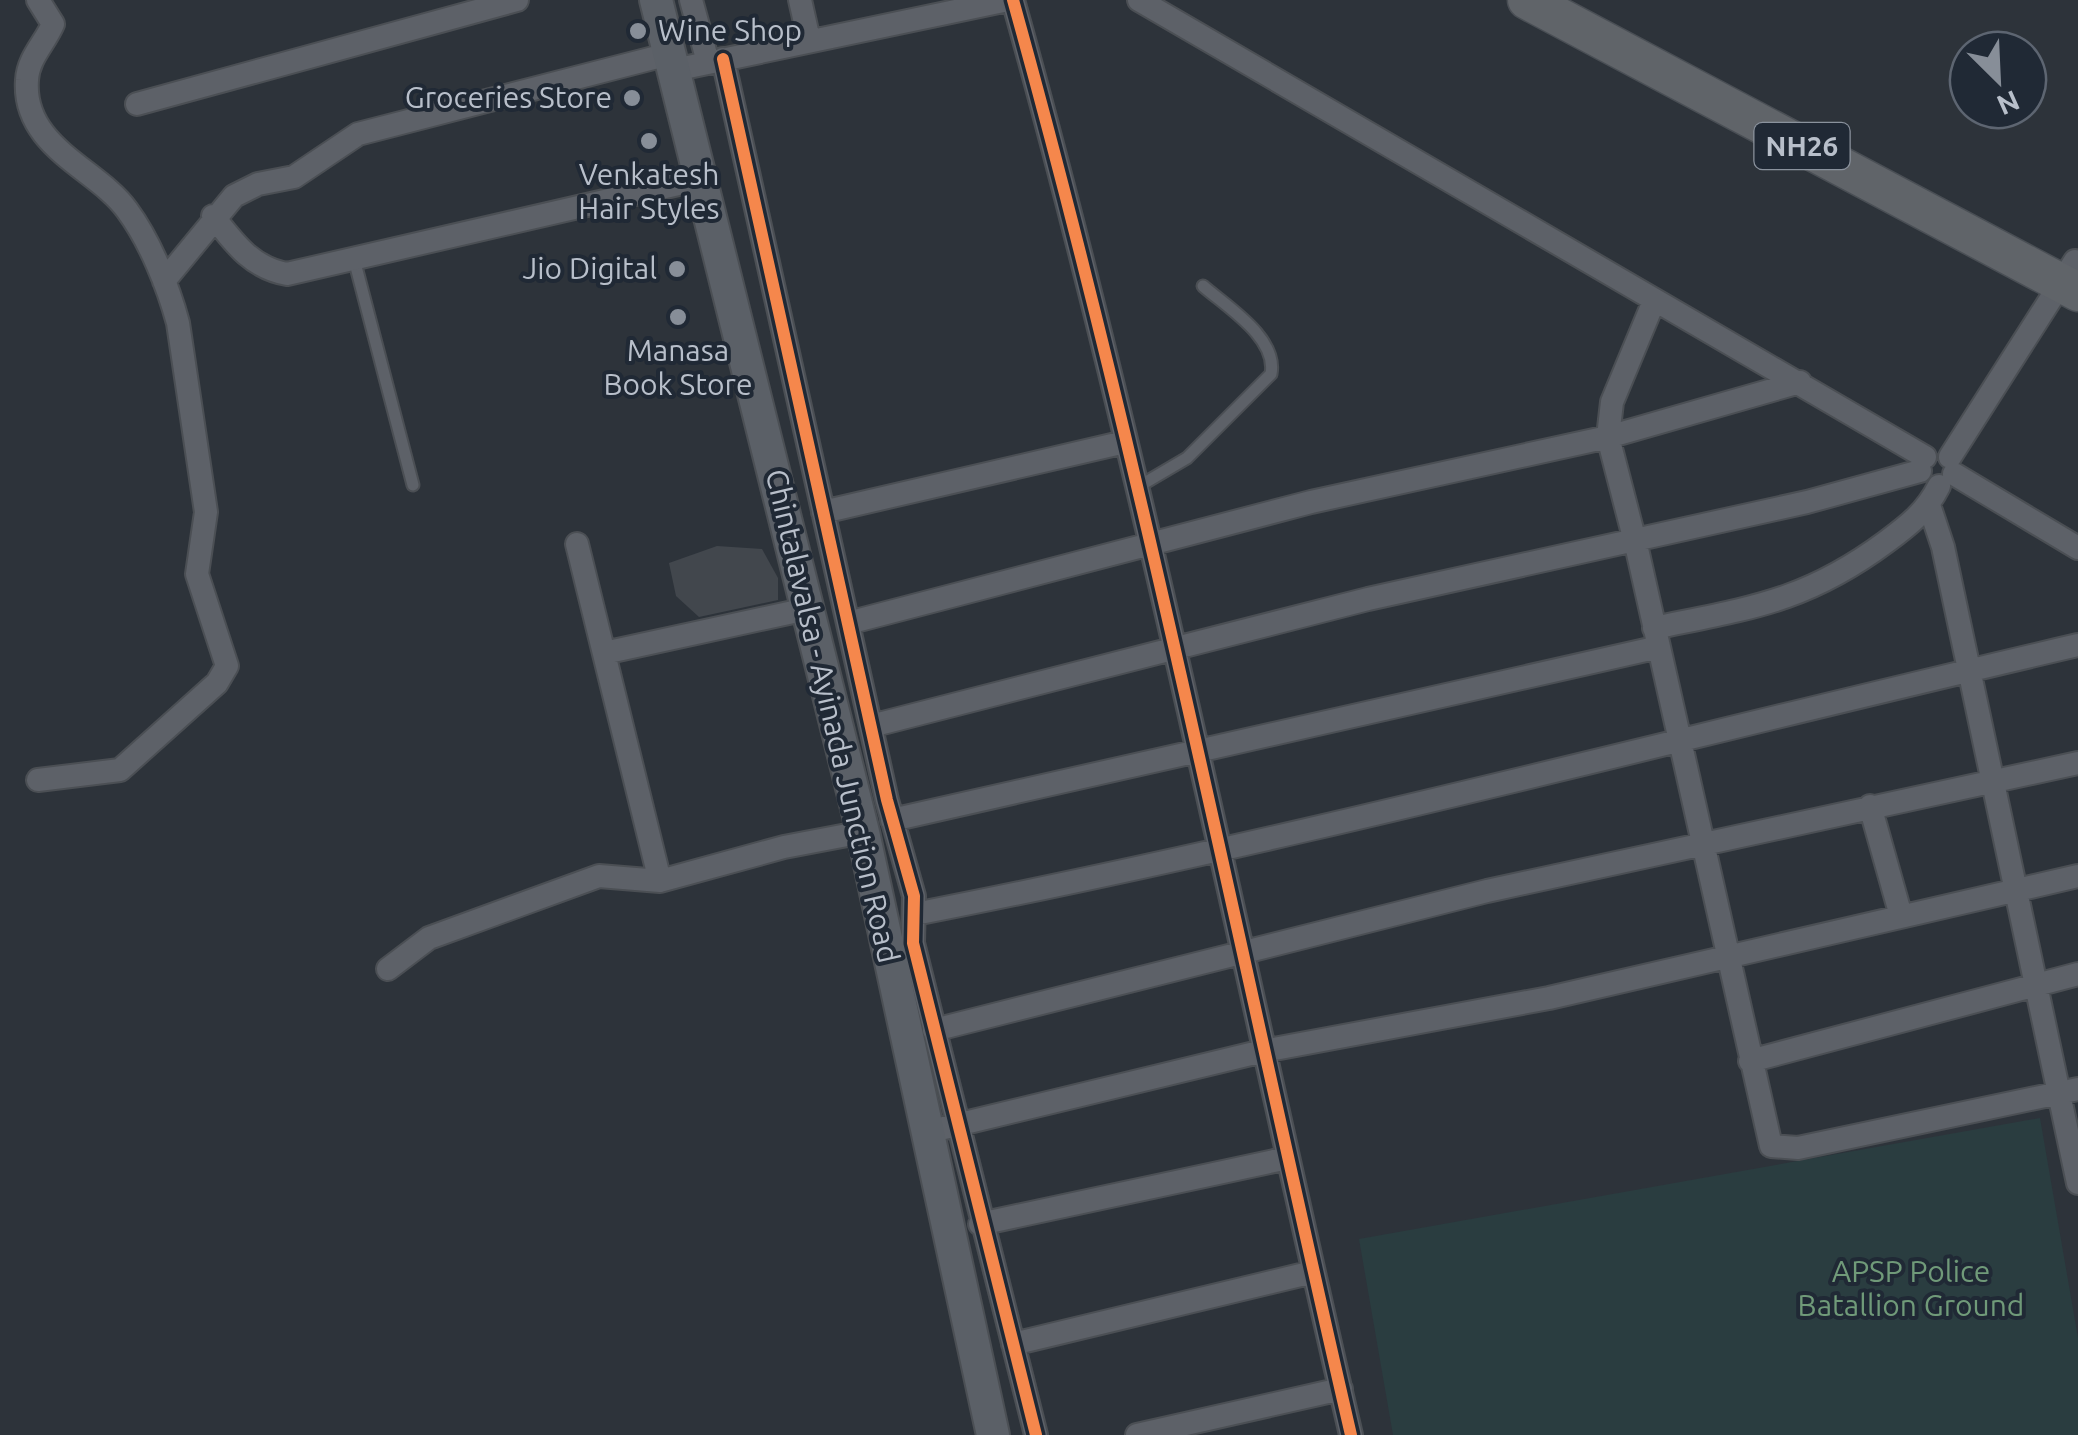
<svg xmlns="http://www.w3.org/2000/svg" width="2078" height="1435" font-family="Ubuntu,sans-serif">
<rect width="100%" height="100%" fill="#2d333a"/>
<path fill="#2a3d40" d="M2040 1118 2078 1338V1435H1393L1359 1239Z"/>
<path fill="#42474d" d="M717 546 762 549 778 578V600L699 617 676 596 669 563Z"/>
<g fill="none" stroke-linecap="round" stroke-linejoin="round">
<defs>
<path id="service" d="M354 259 413 485
M1136 488 1187 458 1271 374C1278 338 1227 307 1203 286"/>
<path id="minor" d="M691 0 708 62
M800 0 809 40
M1013 0C1145 473 1240 956 1351 1435
M1139 0 1925 457
M723 59 887 800 914 896 913 943 1036 1435
M674 70 1008 0
M137 104 517 0
M213 216C234 243 252 268 287 274L700 179
M164 281 234 196 258 184 294 177 358 134 669 54
M1654 301 1612 402 1608 437 1637 549 1771 1146 1798 1148 2078 1089
M1950 457 2075 261
M1954 474 2078 548
M1929 505 1943 547 2078 1183
M823 512 1125 442
M577 544 660 881
M848 623 1311 502 1608 437 1800 382
M1654 628C1750 608 1805 602 1886 542 1909 525 1926 512 1939 486
M604 653 807 609
M871 726 1368 599 1807 502 1920 471
M38 780 120 770 217 683 227 666 197 574 206 512 178 323C168 286 150 241 127 210 98 169 22 147 27 80 28 58 45 43 53 24L38 0
M1870 806 1901 916
M892 820 1659 647
M915 914C1306 838 1690 735 2078 645
M388 969 429 938 599 876 660 881 784 847 863 832
M934 1030 1487 891 2078 763
M1750 1061 2078 974
M944 1128 1263 1051 1549 998 2078 876
M980 1224 1288 1158
M1013 1344 1313 1272
M1137 1435 1341 1389"/>
<path id="secondary" d="M656 0 863 832 993 1435"/>
<path id="trunk" d="M1527 0 2078 292"/>
</defs>
<use href="#service" stroke="#4b4f54" stroke-width="15"/>
<use href="#minor" stroke="#4b4f54" stroke-width="26"/>
<use href="#secondary" stroke="#4b4f54" stroke-width="36"/>
<use href="#trunk" stroke="#4a4f55" stroke-width="41"/>
<use href="#service" stroke="#5d6168" stroke-width="11"/>
<use href="#minor" stroke="#5d6168" stroke-width="22"/>
<use href="#secondary" stroke="#5b6067" stroke-width="32"/>
<use href="#trunk" stroke="#606469" stroke-width="38"/>
<defs>
<path id="cycleway" d="M1013 0C1145 473 1240 956 1351 1435
M723 59 887 800 914 896 913 943 1036 1435"/>
</defs>
<use href="#cycleway" stroke="#202935" stroke-width="19"/>
<use href="#cycleway" stroke="#f5874c" stroke-width="12"/>
</g>
<g fill="#878e98" stroke="#202935" stroke-width="4">
<circle cx="638" cy="31" r="10"/>
<circle cx="632" cy="98" r="10"/>
<circle cx="649" cy="141" r="10"/>
<circle cx="677" cy="269" r="10"/>
<circle cx="678" cy="317" r="10"/>
</g>
<g text-anchor="middle" stroke-width="8" stroke-linejoin="round" paint-order="stroke">
<rect fill="#202935" stroke="#8a929d" stroke-width="2.5" x="1754.5" y="123" width="95" height="46" rx="8"/>
<g font-size="28" font-weight="bold" fill="#b8bfca">
<text x="1802" y="156">NH26</text>
</g>
<g font-size="30" fill="#b8bfca" stroke="#202935" text-anchor="end">
<text x="658" y="41" text-anchor="start">Wine Shop</text>
<text x="612" y="108">Groceries Store</text>
<text x="649" y="185" text-anchor="middle">Venkatesh<tspan x="649" dy="34">Hair Styles</tspan></text>
<text x="657" y="279">Jio Digital</text>
<text x="678" y="361" text-anchor="middle">Manasa<tspan x="678" dy="34">Book Store</tspan></text>
</g>
<g font-size="30" fill="#b8bfca" stroke="#202935">
<text transform="translate(832 716) rotate(77)" y="10">Chintalavalsa - Ayinada Junction Road</text>
</g>
<g font-size="30" fill="#709a79" stroke="#202935">
<text x="1911" y="1282">APSP Police<tspan x="1911" dy="34">Batallion Ground</tspan></text>
</g>
</g>
<g transform="translate(1998 80) rotate(156)"><circle r="48" fill="#202935" stroke="#5d6571" stroke-width="2.5"/>
<path d="M0-8L18 38L0 25L-18 38Z" fill="#878e98"/>
<text y="-15" font-size="28" font-weight="bold" text-anchor="middle" fill="#b8bfca">N</text>
</g>
</svg>
